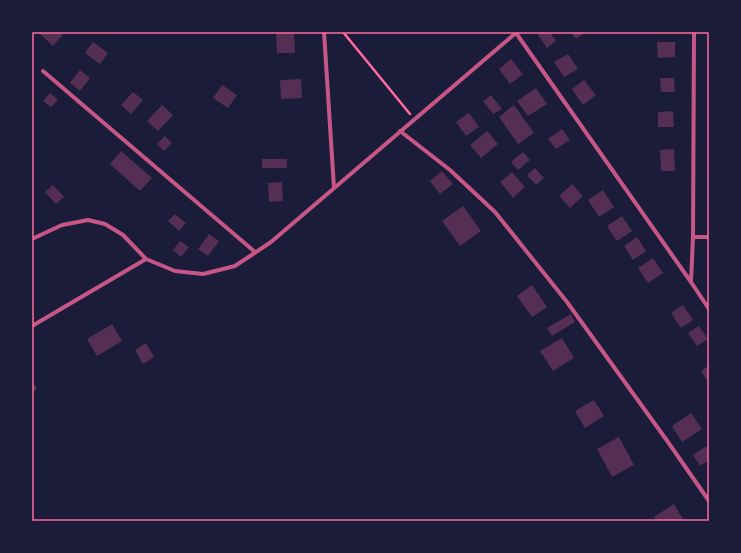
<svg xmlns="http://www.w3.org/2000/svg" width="741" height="553" font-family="'Playfair Display',serif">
<rect width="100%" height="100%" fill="#1b1b3a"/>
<path fill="#542f53" d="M38 32H63L64 33 53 46Z
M276 32H294L295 53H277Z
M541 32H550L556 41 547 48 538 35Z
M570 32H586L576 39Z
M93 42 108 53 100 64 85 53Z
M657 42H675V57L658 58Z
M568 54 578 69 564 77 554 62Z
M511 59 523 74 510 84 499 69Z
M80 70 90 78 80 91 70 83Z
M660 78H674L675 92H661Z
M301 79 302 98 281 99 280 80Z
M584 80 596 95 583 105 572 89Z
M222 85 237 95 228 108 213 98Z
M536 88 547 104 528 116 517 101Z
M133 92 143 100 131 114 121 105Z
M50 93 58 100 51 107 43 101Z
M491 95 502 109 493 114 483 101Z
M162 105 173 115 158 131 147 121Z
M514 105 534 133 518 144 499 117Z
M673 111 674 127H658V112Z
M469 113 479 127 466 136 456 122Z
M562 129 570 140 556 149 548 139Z
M487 131 498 144 481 158 470 145Z
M165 136 172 143 164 151 157 144Z
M674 149 675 171H661L660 150Z
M121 151 152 178 140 191 110 164Z
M523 152 530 160 518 170 511 162Z
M262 159H287V168H262Z
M535 168 544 178 536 185 527 175Z
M442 171 453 184 440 194 430 181Z
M512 172 525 187 513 198 500 182Z
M282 182 283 201 269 202 268 183Z
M572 184 583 196 570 208 559 196Z
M53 185 64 197 56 204 45 192Z
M603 190 614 207 599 217 588 200Z
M463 206 481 231 460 246 442 221Z
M175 214 186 223 179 231 168 221Z
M622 216 632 231 617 241 607 226Z
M209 234 219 241 208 256 198 249Z
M637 237 646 251 633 260 624 246Z
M180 241 189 247 181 257 173 250Z
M653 258 663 273 648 283 638 268Z
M532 285 547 307 532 317 517 296Z
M683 305 693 320 681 328 671 313Z
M571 314 575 322 552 336 547 328Z
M112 324 122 341 97 356 87 339Z
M699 326 708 339 697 346 688 333Z
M562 338 574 358 553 371 540 351Z
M146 343 154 357 143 364 135 350Z
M709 365V383L701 371Z
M32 381 37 389 32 393Z
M594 400 604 416 585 428 575 411Z
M691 413 702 429 682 442 672 426Z
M619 437 634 465 612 477 597 449Z
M706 446 709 451V460L700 466 693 455Z
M674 504 684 521H657L654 517Z"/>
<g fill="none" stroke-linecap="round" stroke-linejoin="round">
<path stroke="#ff6b9d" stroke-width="2.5" d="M343 32 410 114"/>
<path stroke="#c65784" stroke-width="4" d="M324 32 334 188
M516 33 691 282 709 309
M43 71 255 252
M400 131 450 170 495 212 567 302 668 442 709 501
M693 237H709
M32 239 62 225 88 220 105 224 123 235 146 259 175 271 203 274 235 266 271 242 517 32
M691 282 693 237 694 32
M32 326 146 259"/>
</g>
<rect width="741" height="553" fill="none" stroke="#1b1b3a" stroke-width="66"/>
<rect x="33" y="33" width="675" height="487" fill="none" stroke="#ff6b9d" stroke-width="1.5"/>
</svg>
